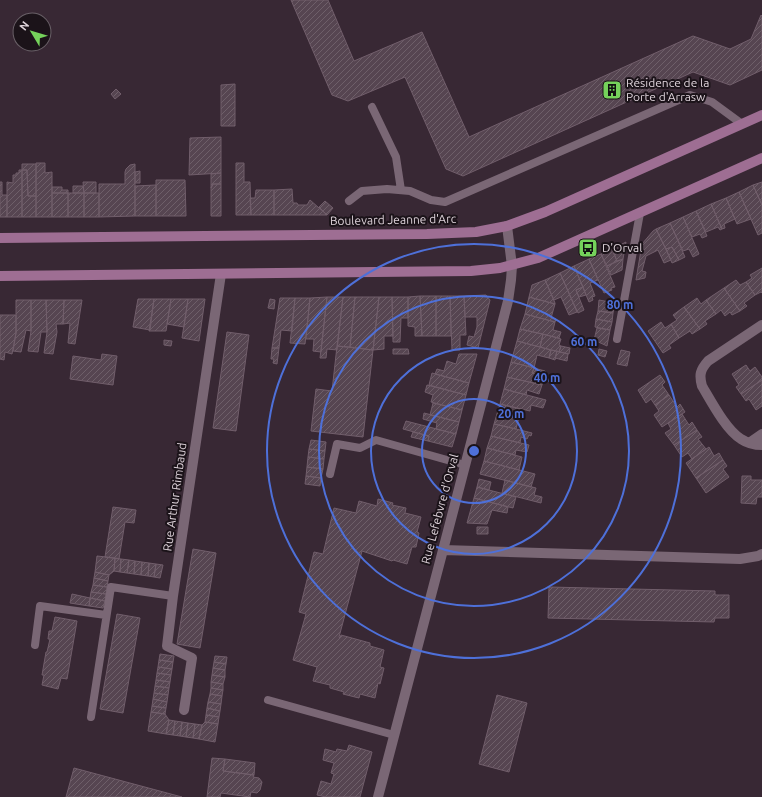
<svg xmlns="http://www.w3.org/2000/svg" width="762" height="797" font-family="Ubuntu,sans-serif">
<defs>
<pattern id="building-hatch" width="6" height="6" patternUnits="userSpaceOnUse"><rect width="6" height="6" fill="#564551"/><path d="M-1 1l2-2M0 6l6-6M5 7l2-2" fill="none" stroke="#6e5f69"/></pattern>
</defs>
<rect width="100%" height="100%" fill="#382834"/>
<path fill="url(#building-hatch)" stroke="#715e6b" d="M291 0H328L354 61 422 32 469 137 693 36 730 49 751 39 761 15 762 16V70L730 85 693 72 463 176 446 169 405 77 348 101 332 95Z
M235 84V126H221V85Z
M116 89 121 94 115 99 111 94Z
M221 137V173L189 175 190 138Z
M36 163H45V173L52 172V217H36Z
M236 163H244V182H250L251 215H236Z
M22 164H36V196H28L27 170H22Z
M135 164V216L99 217V184H125V172L126 169 130 165Z
M19 170H22V217H7V182L13 183V175H16V173H19Z
M22 170H27L28 196H36V217H22Z
M140 171V183H135V172Z
M221 173V184H213L211 188V174Z
M156 180H185L186 216H156Z
M0 182H2V195H7V217H0Z
M83 182H96V193H84Z
M762 182V205L753 185Z
M213 184H221V216H211V188Z
M156 185V216H135V186Z
M753 185 762 205V233L758 235 739 192Z
M73 186H83L84 193H73Z
M52 187H62V190H68V193H52Z
M292 189 293 203H297L298 205H307L310 200 327 215H274V190Z
M256 190H274V215H251L250 198H255Z
M739 192 751 219 737 224 726 198Z
M52 193H68V217H52Z
M68 193H84V217H68Z
M84 193H99V217H84Z
M726 198 735 219 724 224 725 228 722 229 711 204Z
M325 201 333 208 327 215 319 207Z
M711 204 722 229 720 230 718 227 706 232 696 211Z
M696 211 707 236 702 238 700 234 692 237 683 217Z
M683 217 699 254 693 257 689 249 683 251 670 223Z
M670 223 685 257 679 260 672 247 666 249 656 229Z
M656 229 671 260 664 263 658 250 646 256 642 271 646 272 645 278 636 280 642 244 653 231Z
M626 242 623 259 617 261 612 249Z
M672 247 679 260 672 263 666 249Z
M612 249 617 261 607 266 601 254Z
M601 254 615 287 611 288 612 290 604 293 589 259Z
M589 259 598 280 590 283 595 296 592 297 593 300 589 302 574 266Z
M623 259 622 270 611 275 607 266Z
M574 266 583 287 576 290 584 310 578 313 560 273Z
M762 268V293L761 292 755 295 746 282 752 278 750 275Z
M560 273 577 312 569 315 561 297 554 300 545 280Z
M545 280 555 303V304L529 297 532 285Z
M736 280 740 285 746 282 755 295 744 303 747 306 740 311 724 288Z
M583 287 586 295 579 297 576 290Z
M724 288 740 311 732 315 730 312 725 316 721 310 716 314 706 300Z
M486 295 490 300 478 348 467 345 469 336 474 337 477 327V317H465L464 296Z
M420 296H436V336H422Z
M420 296 422 336H415V327L408 326V297Z
M436 296H450L451 336H436Z
M450 296H464L466 335H460V350H452Z
M327 297H343L337 350 327 349 326 358H320Z
M327 297 321 352 313 351 314 339H306L310 298Z
M343 297H355L350 347 337 346Z
M355 297H379L373 350 350 347Z
M379 297H392L393 336H384V349L373 350Z
M392 297H408V318H401L400 342H393Z
M529 297 555 304 551 318 556 319 555 322 525 314Z
M280 298H295L292 331 281 330 279 348H272Z
M295 298H310L305 344 290 343Z
M697 298 701 304 706 300 716 314 705 321 707 324 700 329 684 307Z
M138 299H154L150 330 133 327Z
M154 299H171L166 331H149Z
M171 299H188L184 327 167 324Z
M188 299H205L199 341 182 338Z
M270 299 275 300 274 309 268 308Z
M16 300H31V331L26 330 21 352 13 351 16 333Z
M31 300H46L47 332H41L38 352 28 351 31 331Z
M46 300H64L63 324H56L57 332 53 354 44 353 47 332Z
M64 300H82L75 344 68 343 70 323 63 324Z
M599 300 615 303 613 313 598 311Z
M684 307 700 329 692 334 690 331 679 338 671 324 677 320 673 315Z
M598 311 613 313 612 322 596 319Z
M525 314 555 322 553 330 561 332 559 338 520 329Z
M0 315H16V333L12 354 5 352 4 360 0 359Z
M596 319 612 322 610 330 595 327Z
M661 322 665 328 671 324 679 338 669 345 671 348 663 353 648 331Z
M597 328 610 330 607 346 594 340Z
M520 329 543 334 540 347 517 341Z
M227 332 249 335 236 431 213 428Z
M543 334 561 339 559 345 561 346 559 352 540 347Z
M164 340 172 341 171 346 164 345Z
M517 341 551 350 549 358 537 355 534 368 511 362Z
M337 346 373 350 363 437 311 431 316 389 332 391Z
M561 346 570 348 569 354 559 352Z
M272 348H279L277 364 273 363 274 359H271Z
M393 349H408L409 354H393Z
M599 349 607 351 605 357 598 355Z
M551 350 557 351 555 360 549 358Z
M621 350 630 352 627 366 617 364Z
M557 351 568 354 567 361 555 358Z
M102 354 117 356 113 385 70 379 73 356 101 360Z
M459 354H477L469 383 435 374 437 369 444 371 447 361 456 364Z
M511 362 534 368 532 373 544 377 542 385 507 377Z
M746 365 750 371 755 367 762 377V380L741 394 736 387 739 385 732 374Z
M534 368 545 371 547 373 546 376 544 377 532 373Z
M432 373 469 383 466 395 429 385Z
M660 375 665 382 662 385 669 395 655 405 651 399 646 403 638 390Z
M507 377 542 385 539 394 527 390 526 395 504 389Z
M762 380V406L756 410 749 399 746 401 741 394Z
M427 385 466 395 462 410 431 402 433 395 425 392Z
M504 389 546 400 543 408 531 405 530 411 500 404Z
M669 395 677 407 680 404 685 412 662 427 654 415 659 411 655 405Z
M433 403 462 410 459 422 430 415Z
M500 404 521 409 516 429 494 424Z
M424 413 459 422 456 434 436 429 437 423 423 419Z
M682 414 689 425 692 422 697 430 674 445 665 433 671 429 668 423Z
M406 421 456 434 452 447 428 441 429 436 403 429Z
M494 424 516 429 532 433 531 436 529 435 527 439 521 437 520 443 491 436Z
M697 430 702 437 698 439 706 449 692 459 688 453 682 457 674 445Z
M413 432 429 436 428 441 411 437Z
M491 436 529 445 527 452 516 450 515 455 487 448Z
M311 440 326 442 325 451 309 449Z
M709 447 714 456 719 453 723 460 696 478 686 463Z
M487 448 522 457 519 470 484 461Z
M309 449 325 451 324 459 308 457Z
M308 457 324 459 323 469 307 467Z
M723 460 727 466 723 469 729 477 706 493 696 478Z
M484 461 535 474 531 487 480 474Z
M307 467 323 469 321 478 306 476Z
M306 476 321 478 320 486 305 484Z
M742 476H751V480H762V497H757L756 504 741 503Z
M479 479 491 482 489 490 477 487Z
M505 480 536 488 534 495 542 497 541 503 502 493Z
M477 487 516 497 513 508 474 498Z
M474 498 508 507 507 513 492 510 487 524 467 523Z
M378 499 393 503 392 505 406 508 405 513 421 517 417 532 419 533 416 547H412L407 564 393 560 392 561 362 551 339 637 340 638 341 635 370 643V646L384 650 380 667 384 668 380 684 378 683 375 698 360 694 359 698 343 694 344 692 330 688V685L313 681 317 667 293 660 306 614 299 612 314 552 323 554 334 508 356 513 359 501 377 506Z
M113 507 136 510 134 523 125 522 119 559 105 557Z
M477 527H488V534H477Z
M193 549 216 553 200 648 177 644Z
M97 556 115 558 114 571 109 575 95 572Z
M115 558 121 559 120 572 114 571Z
M121 559 129 560 127 573 120 572Z
M129 560 135 561 134 574 127 573Z
M135 561 142 562 141 575 134 574Z
M142 562 149 563 148 576 141 575Z
M149 563 156 564 154 577 148 576Z
M156 564 163 565 160 578 154 577Z
M95 572 109 575 108 581 94 578Z
M94 578 108 581 107 587 93 585Z
M93 585 107 587 106 594 91 592Z
M549 587 715 591V595H729V618H715L714 622 548 618Z
M91 592 106 594 105 601 90 598Z
M72 594 90 598 89 606 70 603Z
M90 598 105 601 103 608 89 606Z
M117 614 140 618 123 713 100 709Z
M55 617 77 621 67 679 61 678 58 689 42 685 44 675H42L46 652H47L50 639H48L49 631H52Z
M160 654 174 656 173 662 159 660Z
M215 656 227 657 226 664 214 662Z
M159 660 173 662 172 669 158 667Z
M214 662 226 664 225 670 213 668Z
M158 667 172 669 171 675 157 673Z
M213 668 225 670V677L212 675Z
M157 673 171 675 170 682 156 680Z
M212 675 225 677 223 684 211 682Z
M156 680 170 682 169 688 155 686Z
M211 682 223 684V690L211 688Z
M155 686 169 688 168 695 154 693Z
M211 688 223 690 222 696 210 694Z
M154 693 168 695 167 702 153 699Z
M210 694 222 696 221 704 208 702Z
M497 695 527 703 509 772 479 764Z
M153 699 167 702 166 708 152 706Z
M208 702 221 704 220 711 207 708Z
M152 706 166 708 165 714 151 712Z
M207 708 220 711 219 717 206 715Z
M151 712 165 714 169 720 166 734 148 731Z
M206 715 219 717 218 724 205 722Z
M169 720 175 721 173 735 166 734Z
M175 721 182 722 180 736 173 735Z
M182 722 188 723 186 737 180 736Z
M205 722 218 724 215 742 199 739 202 725Z
M188 723 195 724 193 738 186 737Z
M195 724 202 725 199 739 193 738Z
M349 745 372 752 360 797H326L317 795 321 781 331 784 334 774 331 773 334 763 323 760 325 749 336 752 337 749 347 751Z
M212 758 225 759 223 771 254 775 253 777 259 778 262 782 260 790 257 793 251 792 250 797 221 793 220 797H207Z
M225 759 255 763 254 775 223 771Z
M74 768 182 797H66Z"/>
<g fill="none" stroke-linecap="round" stroke-linejoin="round">
<path stroke="#7a6775" stroke-width="8" d="M372 107 396 157 401 190
M349 201 362 191 387 189 410 191 431 200 445 202 690 95 712 102 742 124
M617 339 640 213
M330 474 337 444 360 448 376 440 465 465
M35 645 40 606 106 615
M268 700 394 735
M91 717 111 587 173 596"/>
<path stroke="#7a6775" stroke-width="10" d="M762 325 708 361C700 370 699 375 702 386 711 401 726 430 741 439 747 443 755 445 762 445
M749 443 762 434
M443 550 740 559 758 556 762 554
M184 710 192 658 167 646 173 596 221 274
M378 797 443 550 508 301 511 280 512 266 507 226"/>
<path stroke="#9e6e93" stroke-width="10" d="M0 238 427 234 476 232 507 226 545 212 762 115
M0 276 471 271 500 268 538 258 762 158"/>
</g>
<g fill="none" stroke="#4e70d9" stroke-width="2">
<circle cx="474" cy="451" r="52"/>
<circle cx="474" cy="451" r="103"/>
<circle cx="474" cy="451" r="155"/>
<circle cx="474" cy="451" r="207"/>
</g>
<defs>
<symbol id="building-square" viewBox="-11 -11 22 22"><rect x="-9" y="-9" width="18" height="18" rx="4" fill="#75d25b" stroke="#1b1319"/><path d="M-4-6H4V6H1V3H-1V6H-4ZM-2.5-4.3h1.7v1.8h-1.7ZM.8-4.3h1.7v1.8H.8ZM-2.5-1h1.7V.8h-1.7ZM.8-1h1.7V.8H.8Z" fill="#111"/></symbol>
<symbol id="bus-square" viewBox="-11 -11 22 22"><rect x="-9" y="-9" width="18" height="18" rx="4" fill="#75d25b" stroke="#1b1319"/><path d="M-5-6H5V4H4V6H2V4H-2V6H-4V4H-5ZM-3.5-4V0h7V-4ZM-3.5 1.2v1.5H-2V1.2ZM2 1.2v1.5H3.5V1.2Z" fill="#111"/></symbol>
</defs>
<g fill-rule="evenodd">
<use href="#building-square" x="601" y="79" width="22" height="22"/>
<use href="#bus-square" x="577" y="237" width="22" height="22"/>
</g>
<g text-anchor="middle" stroke-width="4" stroke-linejoin="round" paint-order="stroke">
<g font-size="12" fill="#dfd4db" stroke="#1b1319" text-anchor="start">
<text x="626" y="87">Résidence de la<tspan x="626" dy="14">Porte d'Arrasw</tspan></text>
<text x="602" y="252">D'Orval</text>
</g>
<g font-size="12" fill="#dfd4db" stroke="#1b1319">
<text transform="translate(393 220) rotate(-1)" y="4">Boulevard Jeanne d'Arc</text>
<text transform="translate(175 497) rotate(-82)" y="4">Rue Arthur Rimbaud</text>
<text transform="translate(440 509) rotate(-75)" y="4">Rue Lefebvre d'Orval</text>
</g>
</g>
<circle cx="474" cy="451" r="6" fill="#4e70d9" stroke="#1b1319" stroke-width="2"/>
<g font-size="12" text-anchor="middle" font-weight="bold" fill="#4e70d9" stroke="#1b1319" stroke-width="4" stroke-linejoin="round" paint-order="stroke">
<text x="620" y="309">80 m</text>
<text x="584" y="346">60 m</text>
<text x="547" y="382">40 m</text>
<text x="511" y="418">20 m</text>
</g>
<g transform="translate(32 32) rotate(308)"><circle r="19" fill="#1b1319" stroke="#696067"/>
<path d="M0-3L7 15L0 10L-7 15Z" fill="#75d25b"/>
<text y="-6" font-size="11" font-weight="bold" text-anchor="middle" fill="#dfd4db">N</text>
</g>
</svg>
